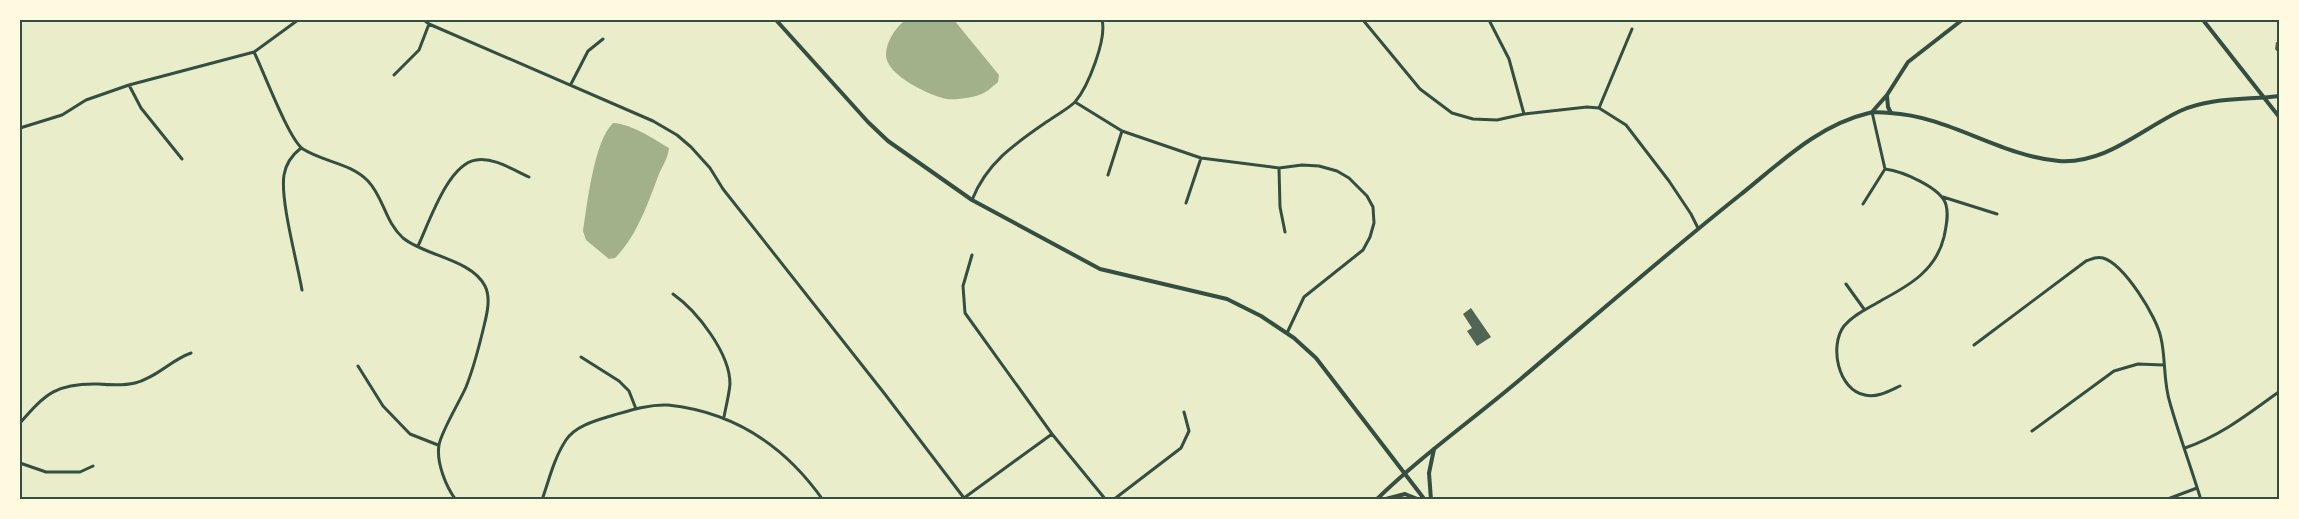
<svg xmlns="http://www.w3.org/2000/svg" width="2299" height="519" font-family="'Golos Text',sans-serif">
<rect width="100%" height="100%" fill="#e9edc9"/>
<path fill="#a3b18a" d="M905 20H954L999 75 998 82C992 87 986 93 979 95 970 98 956 100 947 99 930 96 886 75 886 55 886 41 895 29 905 20Z
M613 123C632 124 654 139 669 148 668 158 663 165 659 174 648 203 637 236 615 258L609 259 586 240 583 231C587 205 594 141 613 123Z"/>
<path fill="#4f6655" d="M2276 42 2280 43V55L2275 49Z
M1471 308 1491 337 1477 346 1467 331 1472 328 1463 314Z"/>
<g fill="none" stroke-linecap="round" stroke-linejoin="round">
<path stroke="#344e41" stroke-width="3" d="M424 20 429 24 653 121 677 135 691 147 710 168 723 189 884 393 964 498
M1363 20 1420 89 1452 113 1473 119 1497 120 1524 114 1587 107 1599 108 1626 125 1669 181 1691 214 1698 228
M1489 20 1509 59 1524 114
M254 52C263 70 289 140 303 149 323 162 351 163 368 181 384 198 385 222 403 238 425 256 471 259 485 286 491 298 487 314 484 326 479 347 474 367 466 387 460 401 441 432 439 445 436 462 446 487 456 500
M394 75 419 50 429 24
M571 84 588 51 603 39
M129 85 141 108 182 159
M1075 102 1122 131 1201 158 1279 168 1302 165 1319 166 1337 171 1349 178 1367 196 1373 207 1374 223 1370 237 1363 250 1304 297 1287 333
M1599 108 1632 29
M1872 112 1885 169
M20 128 62 115 86 100 129 85 254 52 298 20
M301 148C292 155 286 163 284 175 280 200 297 261 302 290
M1279 168 1280 207 1285 232
M1885 169C1902 171 1942 188 1946 205 1949 215 1946 227 1944 237 1936 270 1910 285 1882 300 1869 308 1854 314 1844 326 1829 346 1838 390 1865 395 1877 398 1889 391 1900 386
M1108 175 1122 131
M1943 197 1997 214
M972 200C987 162 1016 143 1048 121 1056 115 1068 109 1075 102 1088 87 1107 39 1102 20
M1186 203 1201 158
M1863 204 1885 169
M418 246C429 223 448 164 476 160 494 157 513 170 529 177
M972 255 963 286 965 313 1052 434 1106 500
M1846 284 1864 309
M673 294C697 311 730 353 730 384 729 395 726 406 724 417
M1974 345 2086 261C2092 259 2096 256 2103 258 2124 264 2157 317 2161 338 2166 360 2163 381 2170 403 2179 435 2191 467 2201 500
M581 357 619 381 629 391 636 409
M358 366 383 406 410 434 438 445
M20 423C46 393 57 383 98 384 110 385 123 386 135 383 156 378 171 360 191 353
M2032 431 2114 371 2138 364 2163 365
M2185 448C2222 435 2248 414 2280 391
M20 463 46 472H80L93 466
M964 498 1052 434
M542 500C549 480 554 458 566 440 576 425 598 420 614 415 631 410 650 404 668 405 734 412 785 446 823 500
M1113 500 1181 448 1189 431 1184 412
M2165 500 2197 488"/>
<path stroke="#344e41" stroke-width="4" d="M776 20 868 122 888 141 972 200 1100 269 1227 299 1261 316 1294 338 1316 358 1425 500
M2203 20 2280 118
M1887 96 1888 107 1891 113
M1872 112 1887 95 1908 62 1962 20
M1382 500 1405 494 1420 500
M1431 500 1429 473 1434 449"/>
<path stroke="#344e41" stroke-width="4" d="M1376 500C1422 455 1475 418 1523 377 1595 316 1666 254 1740 195 1780 163 1818 125 1869 113 1876 111 1883 113 1890 113 1949 116 2000 156 2059 161 2106 164 2140 130 2180 111 2210 97 2247 100 2280 96"/>
</g>
<rect width="2299" height="519" fill="none" stroke="#fefae0" stroke-width="42"/>
<rect x="21" y="21" width="2257" height="477" fill="none" stroke="#344e41" stroke-width="2"/>
</svg>
